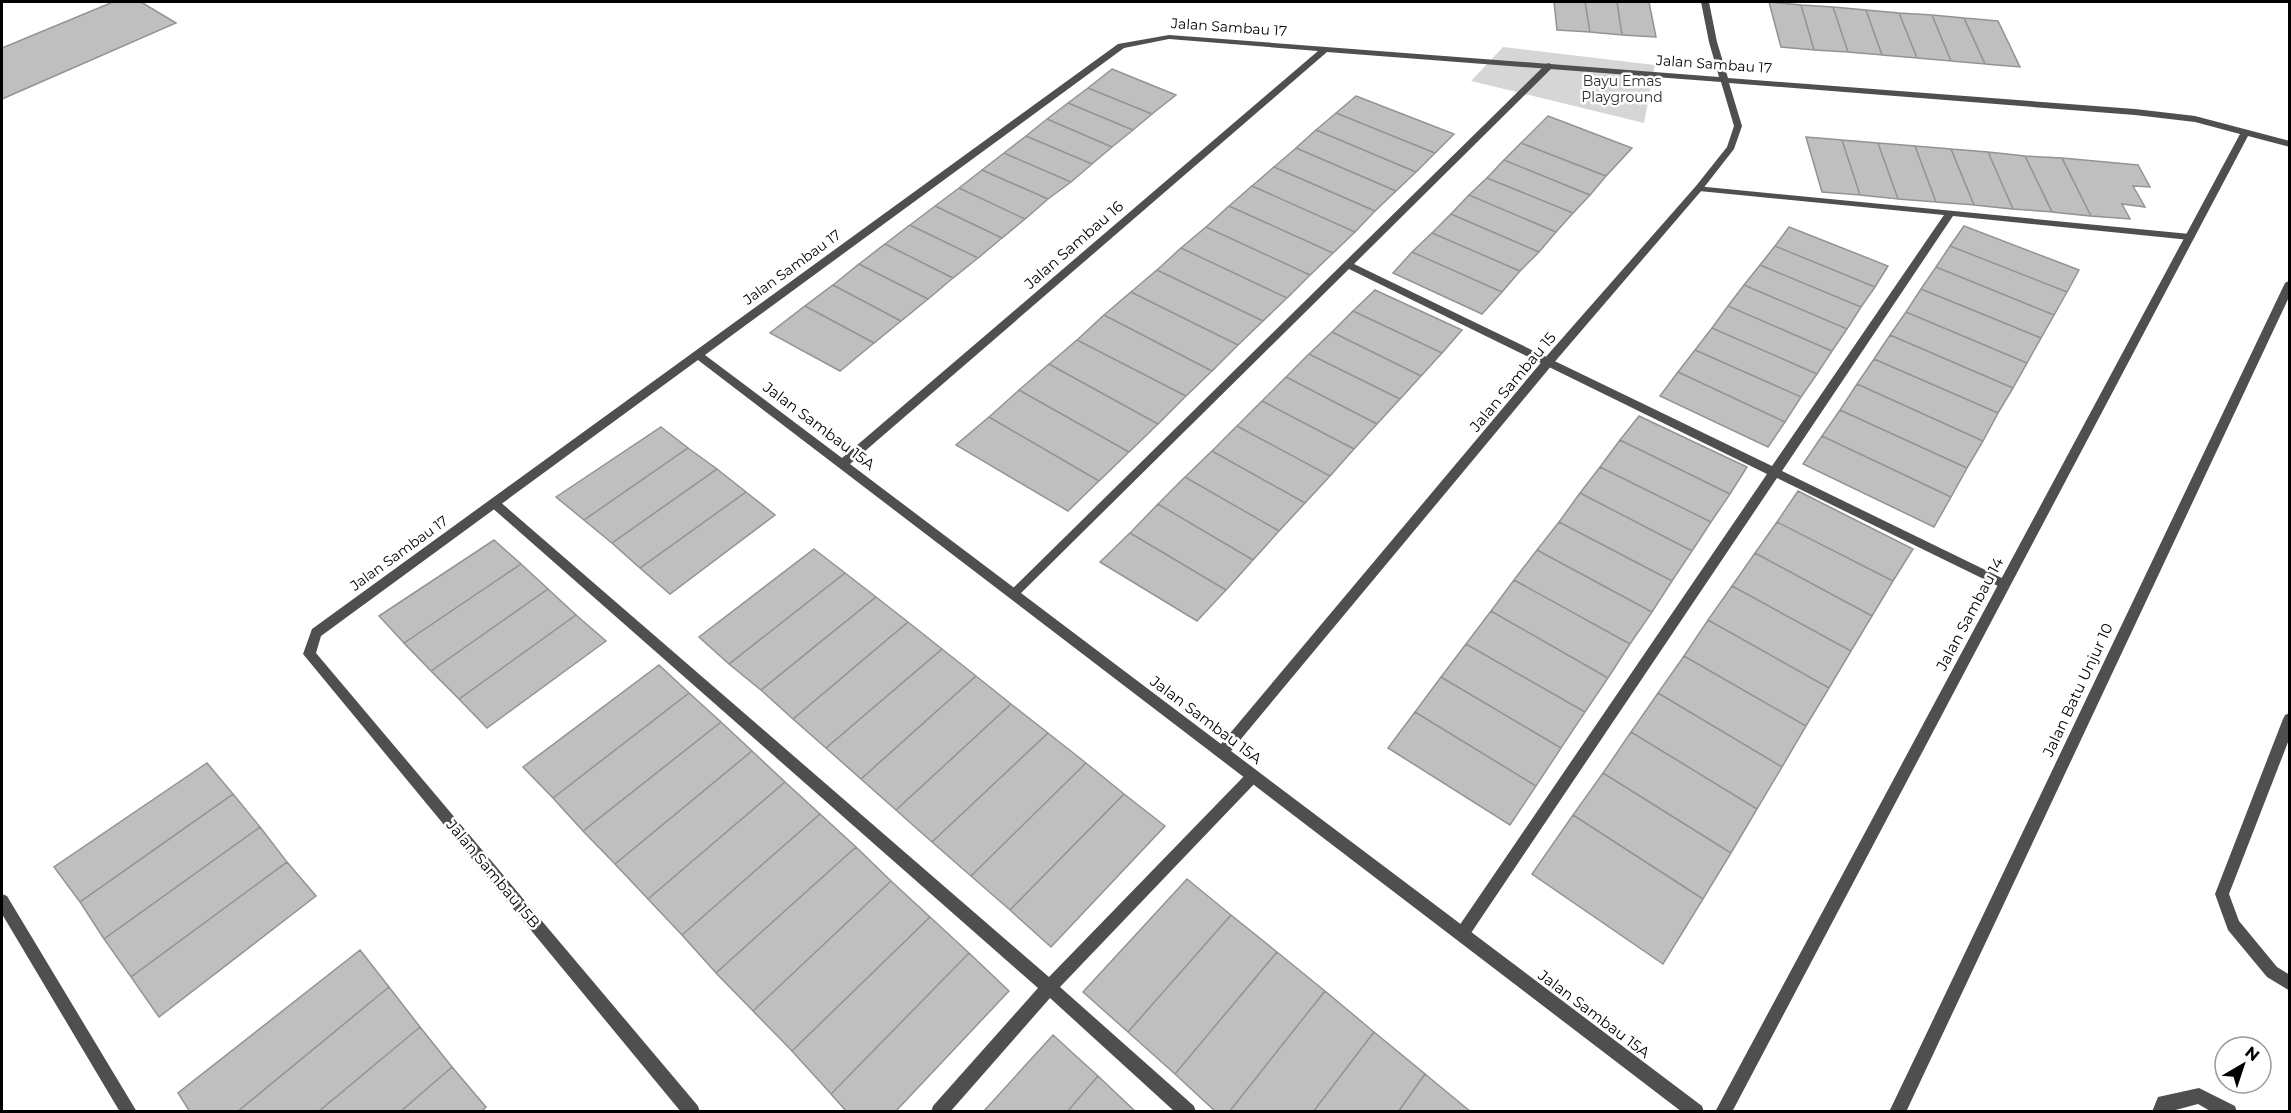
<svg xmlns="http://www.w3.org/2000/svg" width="2291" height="1113" font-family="Montserrat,sans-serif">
<rect width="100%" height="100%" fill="#fff"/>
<path fill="#d6d6d6" d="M1503 47 1655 65 1644 123 1471 81Z"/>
<path fill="#bfbfbf" stroke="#939393" stroke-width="1.5" d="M113 2H141L176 23 2 99V48Z
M1554 2H1585L1590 32 1557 30Z
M1585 2H1617L1622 35 1590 32Z
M1617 2H1649L1656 37 1622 35Z
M1769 2 1801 5 1814 50 1781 47Z
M1801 5 1833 7 1848 52 1814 50Z
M1833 7 1866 10 1882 55 1848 52Z
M1866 10 1899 13 1917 58 1882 55Z
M1899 13 1932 15 1951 61 1917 58Z
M1932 15 1964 18 1985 64 1951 61Z
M1964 18 1998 21 2020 67 1985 64Z
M1112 69 1176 95 1152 114 1088 88Z
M1088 88 1152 114 1133 130 1068 103Z
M1356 96 1454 134 1435 153 1336 113Z
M1068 103 1133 130 1112 147 1047 119Z
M1336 113 1435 153 1416 172 1316 130Z
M1548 116 1632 148 1606 176 1521 143Z
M1047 119 1112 147 1092 164 1026 136Z
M1316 130 1416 172 1396 191 1296 148Z
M1026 136 1092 164 1071 182 1004 153Z
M1806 137 1842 140 1860 195 1822 192Z
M1842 140 1878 143 1898 199 1860 195Z
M1521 143 1606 176 1590 195 1504 160Z
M1878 143 1915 146 1936 202 1898 199Z
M1915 146 1951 149 1974 205 1936 202Z
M1296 148 1396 191 1375 211 1274 167Z
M1951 149 1988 152 2013 209 1974 205Z
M1988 152 2025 156 2052 212 2013 209Z
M1004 153 1071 182 1048 199 982 170Z
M2025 156 2062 158 2091 216 2052 212Z
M2062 158 2138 165 2150 187 2133 186 2145 207 2122 204 2130 219 2091 216Z
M1504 160 1590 195 1573 213 1487 178Z
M1274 167 1375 211 1355 232 1252 186Z
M982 170 1048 199 1025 219 959 188Z
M1487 178 1573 213 1556 232 1469 195Z
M1252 186 1355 232 1333 253 1229 206Z
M959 188 1025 219 1002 238 935 206Z
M1469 195 1556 232 1539 252 1451 214Z
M935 206 1002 238 978 258 910 225Z
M1229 206 1333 253 1310 275 1206 227Z
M1451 214 1539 252 1520 271 1432 233Z
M910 225 978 258 953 278 885 244Z
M1964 226 2079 270 2067 292 1950 246Z
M1206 227 1310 275 1287 298 1181 248Z
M1789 227 1888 266 1875 287 1775 246Z
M1432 233 1520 271 1502 292 1412 252Z
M885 244 953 278 928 299 859 264Z
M1775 246 1875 287 1861 307 1760 265Z
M1950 246 2067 292 2054 315 1936 267Z
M1181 248 1287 298 1263 321 1157 270Z
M1412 252 1502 292 1482 314 1393 273Z
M859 264 928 299 901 321 833 285Z
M1760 265 1861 307 1847 329 1744 285Z
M1936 267 2054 315 2041 338 1921 289Z
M1157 270 1263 321 1238 345 1131 292Z
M833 285 901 321 874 343 805 306Z
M1744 285 1847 329 1832 351 1728 306Z
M1921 289 2041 338 2027 363 1906 312Z
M1375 290 1462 330 1442 353 1353 311Z
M1131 292 1238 345 1212 371 1104 315Z
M805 306 874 343 840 371 770 333Z
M1728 306 1832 351 1817 374 1712 328Z
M1353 311 1442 353 1421 376 1332 332Z
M1906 312 2027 363 2013 388 1890 335Z
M1104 315 1212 371 1186 396 1077 340Z
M1712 328 1817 374 1801 397 1695 350Z
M1332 332 1421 376 1400 399 1309 354Z
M1890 335 2013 388 1998 413 1874 359Z
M1077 340 1186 396 1158 424 1049 364Z
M1695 350 1801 397 1785 422 1678 372Z
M1309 354 1400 399 1377 424 1286 377Z
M1874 359 1998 413 1983 441 1857 384Z
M1049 364 1158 424 1129 452 1019 390Z
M1678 372 1785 422 1768 447 1660 396Z
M1286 377 1377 424 1354 449 1262 401Z
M1857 384 1983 441 1967 468 1840 410Z
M1019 390 1129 452 1099 481 989 417Z
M1262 401 1354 449 1330 476 1237 426Z
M1840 410 1967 468 1951 497 1822 436Z
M1639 416 1747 467 1730 494 1620 440Z
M989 417 1099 481 1068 511 956 445Z
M1237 426 1330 476 1305 503 1212 451Z
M661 427 688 448 584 520 556 497Z
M1822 436 1951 497 1934 527 1803 464Z
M1620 440 1730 494 1711 522 1600 467Z
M688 448 717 469 612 543 584 520Z
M1212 451 1305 503 1279 531 1185 477Z
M1600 467 1711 522 1692 551 1580 493Z
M717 469 746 492 640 568 612 543Z
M1185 477 1279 531 1253 560 1158 504Z
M1798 491 1913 549 1893 581 1777 522Z
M746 492 775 515 670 594 640 568Z
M1580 493 1692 551 1672 581 1559 522Z
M1158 504 1253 560 1226 590 1130 533Z
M1559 522 1672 581 1652 612 1537 550Z
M1777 522 1893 581 1872 616 1755 553Z
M1130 533 1226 590 1197 621 1100 562Z
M494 540 521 564 404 643 379 616Z
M814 549 845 573 729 664 699 637Z
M1537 550 1652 612 1630 644 1514 580Z
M1755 553 1872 616 1851 651 1732 586Z
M521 564 548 589 431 671 404 643Z
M845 573 876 597 761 690 729 664Z
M1514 580 1630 644 1608 678 1491 611Z
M1732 586 1851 651 1829 688 1708 620Z
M548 589 576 615 459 699 431 671Z
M876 597 908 622 793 719 761 690Z
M1491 611 1608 678 1585 712 1466 644Z
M576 615 606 641 487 728 459 699Z
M1708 620 1829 688 1806 726 1684 656Z
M908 622 942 649 826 748 793 719Z
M1466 644 1585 712 1561 748 1441 677Z
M942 649 976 676 861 779 826 748Z
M1684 656 1806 726 1782 767 1658 693Z
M659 665 689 693 553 798 523 767Z
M976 676 1011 704 896 810 861 779Z
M1441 677 1561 748 1536 786 1415 712Z
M689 693 721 722 583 831 553 798Z
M1658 693 1782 767 1757 809 1631 732Z
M1011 704 1048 733 932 842 896 810Z
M1415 712 1536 786 1510 825 1388 748Z
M721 722 752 751 615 864 583 831Z
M1631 732 1757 809 1731 853 1603 773Z
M1048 733 1086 763 971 876 932 842Z
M752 751 785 782 648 899 615 864Z
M207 763 233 794 80 902 54 867Z
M1086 763 1124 794 1010 910 971 876Z
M1603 773 1731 853 1703 899 1573 815Z
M785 782 820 814 682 935 648 899Z
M233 794 260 827 104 939 80 902Z
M1124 794 1165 826 1051 947 1010 910Z
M820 814 856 847 716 973 682 935Z
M1573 815 1703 899 1663 964 1532 874Z
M260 827 287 862 131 977 104 939Z
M856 847 891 881 753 1011 716 973Z
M287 862 316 896 159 1017 131 977Z
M1187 879 1231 915 1128 1032 1083 992Z
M891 881 930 917 792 1051 753 1011Z
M1231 915 1277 952 1175 1074 1128 1032Z
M930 917 969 953 831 1094 792 1051Z
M360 950 389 987 237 1112H190L178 1093Z
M1277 952 1325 991 1229 1112H1216L1175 1074Z
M969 953 1009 991 895 1112H847L831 1094Z
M389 987 420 1027 318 1112H237Z
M1325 991 1374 1032 1313 1112H1229Z
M420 1027 452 1067 400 1112H318Z
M1374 1032 1425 1074 1398 1112H1313Z
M1053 1035 1098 1076 1067 1112H983Z
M452 1067 486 1107 481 1112H400Z
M1425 1074 1471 1112H1398Z
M1098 1076 1136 1112H1067Z"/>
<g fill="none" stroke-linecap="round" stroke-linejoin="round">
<path fill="#4f4f4f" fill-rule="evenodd" d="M1549 63 1553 66 1552 68 1354 264 1772 466 1944 215 1699 191 1696 190V186L2190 234 2195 237 2190 240 1953 216 1782 471 2008 581 2010 584 2008 587H2000L1777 478 1467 939 1462 941 1457 939 1455 934 1457 929 1767 474 1349 269 1017 597H1009L1007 594 1546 64Z
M494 499 498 500 1049 977 1248 772 1253 770 1258 772 1260 776 1258 780 1060 987 1194 1106 1196 1112H1175L1050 998 950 1112H931L933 1106 1038 988 490 506 488 503 490 500Z
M2290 713V737L2229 894 2239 921 2277 967 2290 975V991L2267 977 2228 930 2215 894 2283 719 2285 715Z
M2 894 7 896 137 1112H120L2 914Z
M2199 1088 2235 1106 2237 1112H2212L2198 1104 2168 1112H2152L2158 1097Z"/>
<path fill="#4f4f4f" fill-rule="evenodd" d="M1701 2H1709L1717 42 1728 78 2135 109 2195 116 2290 141V147L2248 136 1732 1112H1715L2240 134 2195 122 2135 115 1729 83 1742 126 1734 149 1702 190 1552 365 1231 751 1702 1106 1704 1112H1682L698 360 321 636 316 653 698 1106 700 1112H681L303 654 312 629 1118 44 1169 35 1719 77 1709 42ZM1169 39 1318 51 842 458 705 355 1124 48ZM1327 52 1721 82 1734 126 1727 147 1696 186 1544 359 1221 744 850 464Z
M2290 280V295L1906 1112H1889L2285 283Z"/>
</g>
<g text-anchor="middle" stroke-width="5" stroke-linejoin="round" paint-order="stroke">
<g font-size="14" fill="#000" stroke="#fff">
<text transform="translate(1229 27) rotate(4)" y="5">Jalan Sambau 17</text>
<text transform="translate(1714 64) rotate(4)" y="5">Jalan Sambau 17</text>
<text transform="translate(792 267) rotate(-36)" y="5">Jalan Sambau 17</text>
<text transform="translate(399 553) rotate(-36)" y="5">Jalan Sambau 17</text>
</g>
<g font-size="14" fill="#2d2d2d" stroke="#fff">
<text x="1622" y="86">Bayu Emas<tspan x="1622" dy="16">Playground</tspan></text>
</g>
<g font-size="15" fill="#000" stroke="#fff">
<text transform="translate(1074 245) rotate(-41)" y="5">Jalan Sambau 16</text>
<text transform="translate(1513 382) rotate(-50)" y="5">Jalan Sambau 15</text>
<text transform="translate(819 426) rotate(37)" y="5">Jalan Sambau 15A</text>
<text transform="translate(1970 614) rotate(-62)" y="5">Jalan Sambau 14</text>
<text transform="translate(2078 690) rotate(-65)" y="5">Jalan Batu Unjur 10</text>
<text transform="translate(1206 720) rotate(37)" y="5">Jalan Sambau 15A</text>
<text transform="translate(493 874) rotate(50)" y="5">Jalan Sambau 15B</text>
<text transform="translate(1594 1014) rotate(37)" y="5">Jalan Sambau 15A</text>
</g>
</g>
<rect width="2291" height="1113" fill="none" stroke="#000000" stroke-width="6"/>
<g transform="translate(2243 1065) rotate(39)"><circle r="28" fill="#ffffff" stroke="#999999" stroke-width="1.5"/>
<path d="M0-4.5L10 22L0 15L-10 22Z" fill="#000000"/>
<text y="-9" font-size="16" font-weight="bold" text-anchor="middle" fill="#000000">N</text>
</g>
</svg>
